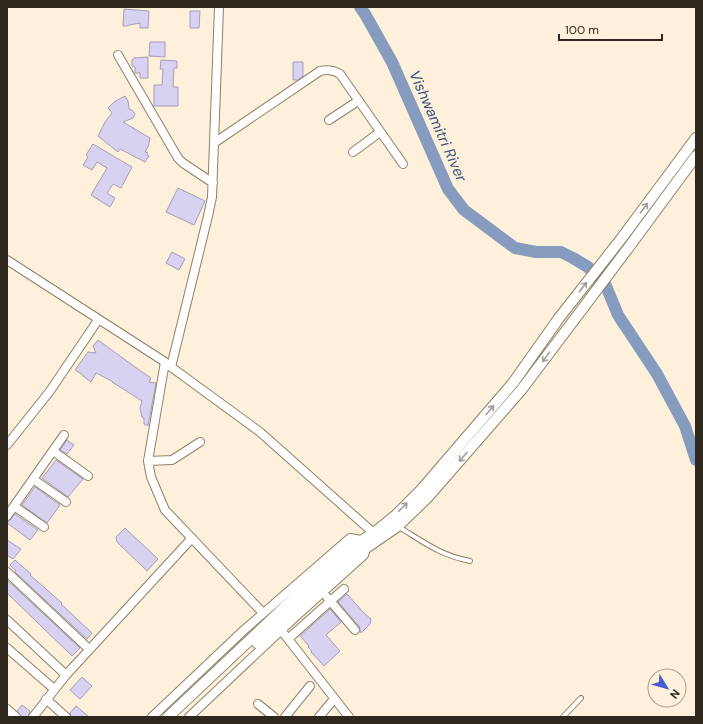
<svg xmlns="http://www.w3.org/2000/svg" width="703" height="724" font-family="'DM Sans',sans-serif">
<rect width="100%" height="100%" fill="#fef0da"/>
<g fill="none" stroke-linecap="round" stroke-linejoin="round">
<path stroke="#859cbf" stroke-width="12" d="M360 7 365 14 392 62 448 189 464 210 515 248 536 252H561L573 258 588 267 606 286 618 315 657 374 685 426 696 460"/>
</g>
<path fill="#d6d2f0" stroke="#a39fbc" d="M124 9 149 11 148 28H140V23L129 25 128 26H123Z
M190 11H200L199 28H190Z
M150 42H165V57L149 56Z
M148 57V78H140V73H135V67L132 66V60L134 58Z
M161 60 177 61V68H174L173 87H178V106H154V85H162L163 69H160Z
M293 62H303V76L298 80H293Z
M125 96 128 101 129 109 132 110 135 114 133 118 123 122 150 138 148 147 145 152 148 153 147 155 149 156 145 162 120 149 118 152 98 136 105 122 112 113 108 108 114 102Z
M93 144 132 167 121 188 113 184 107 193 115 198 110 207 91 195 107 168 97 162 92 170 83 165 88 157 86 155Z
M178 188 205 201 194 225 166 212Z
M172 252 185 259 179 270 166 263Z
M98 340 135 367 151 378 149 382 156 383 148 426 144 424V418L142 417 140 408 142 401 112 382V381L96 373 91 382 83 376V375L75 370 88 352 96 353 93 346Z
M67 440 74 445 67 454 60 450Z
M56 460 83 479 68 497 42 478Z
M35 487 60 505 47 523 22 505Z
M15 514 38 530 30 540 7 523Z
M125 528 158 559 147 571 117 542 116 537Z
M7 540 21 549 13 559 7 555Z
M15 560 31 574 30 575 62 603 61 604 92 633 87 639 15 572 16 571 10 565Z
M8 581 80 648 72 656 7 593V582Z
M347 594 363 612 371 619 370 624 361 633 359 626 338 602Z
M330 609 341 622 326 635 340 651 324 666 311 652 312 651 308 647 309 646 300 636Z
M82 677 92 686 80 699 70 690Z
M22 705 30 711 28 717H21L17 711Z
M76 706 89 717H71L70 713Z"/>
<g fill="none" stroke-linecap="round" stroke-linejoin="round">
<defs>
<path id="service" d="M399 527C425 543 440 555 470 561
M563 717 581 698"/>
<path id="minor" d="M118 55 178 158 183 163 213 183
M329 120 358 101
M214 143 320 71C328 69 333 70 340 74L403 164
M353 152 380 132
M7 260 165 362 148 461 151 477 165 510 263 613
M167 364 260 432 378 537
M171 367 208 216 212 197 219 7
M7 445 50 391 98 320
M53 451 88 476
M148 461 172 460 200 442
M33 479 66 502
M14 506 44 527
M7 516 64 435
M7 572 89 649
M327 597 355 630
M7 620 66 675
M281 630 349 717
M288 639 344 589
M7 648 54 689
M46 699 66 717
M258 704 274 717
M7 709 16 717
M33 717 66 675 192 538
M152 717 244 630 350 538 361 540
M189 717 293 619 364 555 366 549
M285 717 310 686
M319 717 334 699"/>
<path id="tertiary" d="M257 643 340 566 398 526 427 498 522 389 629 247 696 156
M168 717 343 552 374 533 395 516 421 490 513 383 559 318 621 239 696 138"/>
</defs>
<use href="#service" stroke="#8f8066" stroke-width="6"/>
<use href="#minor" stroke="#8f8066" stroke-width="10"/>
<use href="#tertiary" stroke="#8f8066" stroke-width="12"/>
<use href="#service" stroke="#fff" stroke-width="4"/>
<use href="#minor" stroke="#fff" stroke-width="8"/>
<use href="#tertiary" stroke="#fff" stroke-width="10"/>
</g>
<defs><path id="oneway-shaft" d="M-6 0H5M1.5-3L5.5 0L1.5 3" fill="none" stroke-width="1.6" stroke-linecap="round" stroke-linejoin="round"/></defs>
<g stroke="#a09e99">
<use href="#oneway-shaft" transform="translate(644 208) rotate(-53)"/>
<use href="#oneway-shaft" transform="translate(583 287) rotate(-52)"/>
<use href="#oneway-shaft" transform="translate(546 357) rotate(126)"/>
<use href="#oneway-shaft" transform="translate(490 410) rotate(-49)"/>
<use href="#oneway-shaft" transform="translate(463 457) rotate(131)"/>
<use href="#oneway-shaft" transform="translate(403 507) rotate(-45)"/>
</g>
<g text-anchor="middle" stroke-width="4" stroke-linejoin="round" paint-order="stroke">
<g font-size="15" font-style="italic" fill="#365686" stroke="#fef0da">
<text transform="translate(438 126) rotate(66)" y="5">Vishwamitri River</text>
</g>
</g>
<rect width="703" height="724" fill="none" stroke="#2d271d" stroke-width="16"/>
<g transform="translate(667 688) rotate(127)"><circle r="19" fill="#fef0da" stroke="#aaa08e"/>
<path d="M0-3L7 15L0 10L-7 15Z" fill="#465ed2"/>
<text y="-6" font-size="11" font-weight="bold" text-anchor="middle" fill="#2d271d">N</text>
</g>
<path d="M559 34v6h103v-6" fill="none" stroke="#2d271d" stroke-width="2"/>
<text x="565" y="34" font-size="12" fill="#2d271d" stroke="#fef0da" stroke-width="3" paint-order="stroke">100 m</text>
</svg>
